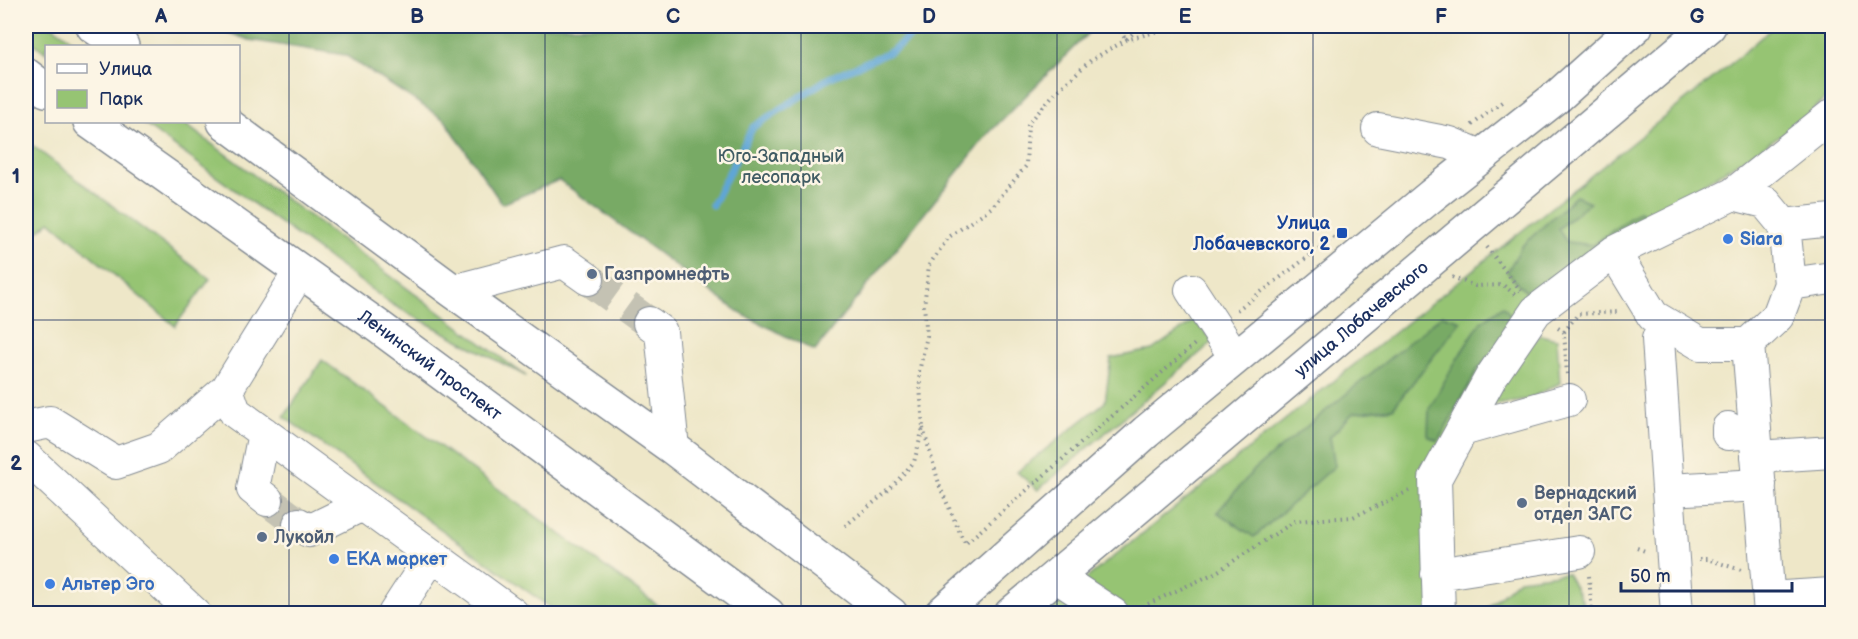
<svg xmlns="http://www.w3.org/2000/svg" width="1858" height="639" font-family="'Balsamiq Sans',sans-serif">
<rect width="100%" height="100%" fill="#fcf5e5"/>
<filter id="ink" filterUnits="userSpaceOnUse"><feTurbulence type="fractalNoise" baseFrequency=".0167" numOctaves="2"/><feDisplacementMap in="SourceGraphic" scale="12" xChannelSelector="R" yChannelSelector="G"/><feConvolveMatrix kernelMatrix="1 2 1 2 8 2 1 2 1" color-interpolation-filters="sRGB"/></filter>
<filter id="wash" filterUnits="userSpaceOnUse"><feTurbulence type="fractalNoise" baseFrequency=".008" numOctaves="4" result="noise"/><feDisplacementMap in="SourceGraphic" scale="24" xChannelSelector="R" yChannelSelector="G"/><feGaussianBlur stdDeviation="1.35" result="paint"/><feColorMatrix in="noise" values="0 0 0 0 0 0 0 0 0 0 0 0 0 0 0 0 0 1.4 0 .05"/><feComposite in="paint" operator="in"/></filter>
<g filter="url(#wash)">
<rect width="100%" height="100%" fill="#eee7c8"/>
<path fill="#96c473" stroke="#587a68" stroke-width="1.5" d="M26 26H52L81 46H46V53L26 37Z
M1774 26H1832V93L1795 126 1575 266 1425 479 1432 613 1059 614 1053 605 1727 67Z
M141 122H182L526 376 393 305Z
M26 141 210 279 175 326 50 221 32 237 26 218Z
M1194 321 1214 341 1038 490 1017 472 1105 402 1111 358 1152 350Z
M1540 335 1557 339 1560 383 1529 399 1487 405 1504 372Z
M322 360 668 613H558L284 417Z
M1567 573 1589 613H1482L1519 579Z"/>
<path fill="#78aa65" stroke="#4a6c62" stroke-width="1.5" d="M210 26H1095L987 135 815 351 740 313 559 180 502 204 445 120 345 55 249 40Z
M1576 196 1590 202 1558 229 1567 242 1593 245 1639 211 1656 217 1537 304 1507 272 1522 246Z
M1503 306 1518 325 1478 369 1438 441 1428 436 1429 409 1456 361 1480 323Z
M1442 315 1461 321 1393 408 1353 413 1330 437 1335 466 1254 537 1217 512 1255 469Z"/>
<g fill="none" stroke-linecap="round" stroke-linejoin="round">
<path stroke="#5fa6d5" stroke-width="7" d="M712 205 753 127 829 78 892 51 921 26"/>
</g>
</g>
<g filter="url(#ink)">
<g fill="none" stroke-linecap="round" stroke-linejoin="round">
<path stroke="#c4c2b3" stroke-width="32" stroke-dasharray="32 16" stroke-linecap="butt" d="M588 279 649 323
M267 500 299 524"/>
<defs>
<path id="minor" d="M1378 129 1450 143 1481 156
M1733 194 1765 202 1784 225 1832 220
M1614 252 1653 316 1700 344H1748L1778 316 1790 284 1784 225
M1790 284 1832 278
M1191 290 1235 357
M453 291 564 262 588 279
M649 323 661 332 673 448
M1658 339 1668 490 1760 485
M1748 344 1770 614
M227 389 235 412 513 614
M26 427 50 422 116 463 159 448 227 389 300 271
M1728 428V434L1755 432
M1462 430 1569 400
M264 433 253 489 267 500
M26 457 195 614
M1757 457 1832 452
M1668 490 1677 614
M299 524 309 531 362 505
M1437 574 1579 552
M1057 577 1113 614
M1769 598 1832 594
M394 614 431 557
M1439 614 1435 479 1491 377 1536 311 1614 252 1733 194 1832 115"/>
<g id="major">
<path d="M93 26 122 46"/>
<path d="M26 75 46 90"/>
<path id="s1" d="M90 122 379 327 768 614"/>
<path d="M224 122 453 291 673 448 891 614"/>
<path d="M941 614 1146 432 1431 196 1558 96 1636 26"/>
<path id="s2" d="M1011 614 1709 26"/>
</g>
</defs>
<use href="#minor" stroke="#848b93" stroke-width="34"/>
<use href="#major" stroke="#848b93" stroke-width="36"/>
<path stroke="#848b93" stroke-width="4" stroke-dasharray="1.5 4.5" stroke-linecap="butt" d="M1117 26 1126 40 1140 26
M1472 125 1502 102
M1487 247 1521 291
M1452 277 1475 286 1503 285 1517 296
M1237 310 1341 232
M1558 328 1564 332 1567 375
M1564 332 1578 314 1619 312
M923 428 940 487 965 544 1196 343
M845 526 888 491 914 462 923 428 919 372 927 336 924 306 929 265 949 237 992 207 1026 166 1028 124 1055 93 1091 60 1126 40 1177 26
M1637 548 1648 552
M1699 559H1707L1741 570
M1589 576 1592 614
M1137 609 1215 573 1295 521 1353 517 1409 491"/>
<use href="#minor" stroke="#fff" stroke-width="32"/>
<use href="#major" stroke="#fff" stroke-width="33"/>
</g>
</g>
<path fill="none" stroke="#1b2f5e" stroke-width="1.5" stroke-opacity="0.55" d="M289 26V614M545 26V614M801 26V614M1057 26V614M1313 26V614M1569 26V614M26 320H1832"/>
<rect fill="#1a4fb4" stroke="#fcf5e5" stroke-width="2" x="1336" y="227" width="12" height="12" rx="3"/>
<g fill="#3f7fe0" stroke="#fcf5e5" stroke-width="2">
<circle cx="1728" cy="239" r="6"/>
<circle cx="334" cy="559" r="6"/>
<circle cx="50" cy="584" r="6"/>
</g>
<g fill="#5c6f8a" stroke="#fcf5e5" stroke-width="2">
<circle cx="592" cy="274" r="6"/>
<circle cx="1522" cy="503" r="6"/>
<circle cx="262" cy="537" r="6"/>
</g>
<g text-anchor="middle" stroke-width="5" stroke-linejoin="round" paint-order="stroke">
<g font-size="18" fill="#405c64" stroke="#fcf5e5">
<text x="781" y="162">Юго-Западный<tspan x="781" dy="21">лесопарк</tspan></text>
</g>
<g font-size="18" font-weight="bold" fill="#164399" stroke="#fcf5e5" text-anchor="end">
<text x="1330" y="229">Улица<tspan x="1330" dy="21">Лобачевского, 2</tspan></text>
</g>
<g font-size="18" font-weight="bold" fill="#366cbe" stroke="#fcf5e5" text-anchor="start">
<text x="1740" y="245">Siara</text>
<text x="346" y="565">ЕКА маркет</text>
<text x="62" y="590">Альтер Эго</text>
</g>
<g font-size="18" font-weight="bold" fill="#4e5e75" stroke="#fcf5e5" text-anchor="start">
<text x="604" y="280">Газпромнефть</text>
<text x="1534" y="499">Вернадский<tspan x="1534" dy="21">отдел ЗАГС</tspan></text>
<text x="274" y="543">Лукойл</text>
</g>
<g font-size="18" fill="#1b2f5e" stroke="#fcf5e5">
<text dy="6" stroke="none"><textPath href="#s2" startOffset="458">улица Лобачевского</textPath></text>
<text dy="6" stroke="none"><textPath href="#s1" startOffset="418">Ленинский проспект</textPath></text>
</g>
</g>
<rect width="1858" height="639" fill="none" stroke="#fcf5e5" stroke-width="66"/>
<rect x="45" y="45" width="195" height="78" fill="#fcf5e5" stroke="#a2a6af" stroke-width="1.5"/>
<rect x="57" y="64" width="30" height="9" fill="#ffffff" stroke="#a2a6af" stroke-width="1.5"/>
<text x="99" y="75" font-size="18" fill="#1b2f5e">Улица</text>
<rect x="57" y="90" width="30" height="18" fill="#96c473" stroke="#a2a6af" stroke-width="1.5"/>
<text x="99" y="105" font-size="18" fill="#1b2f5e">Парк</text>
<path d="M1621 582v9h171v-9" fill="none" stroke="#1b2f5e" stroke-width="3"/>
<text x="1630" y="582" font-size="18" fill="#1b2f5e" stroke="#fcf5e5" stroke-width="4.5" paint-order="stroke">50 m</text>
<rect x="33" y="33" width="1792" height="573" fill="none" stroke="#1b2f5e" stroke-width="2"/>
<g font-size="20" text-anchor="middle" font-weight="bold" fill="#1b2f5e">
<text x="161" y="23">A</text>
<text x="417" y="23">B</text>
<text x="673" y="23">C</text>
<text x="929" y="23">D</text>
<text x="1185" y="23">E</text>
<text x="1441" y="23">F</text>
<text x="1697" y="23">G</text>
<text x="16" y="183">1</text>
<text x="16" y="470">2</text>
</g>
</svg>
